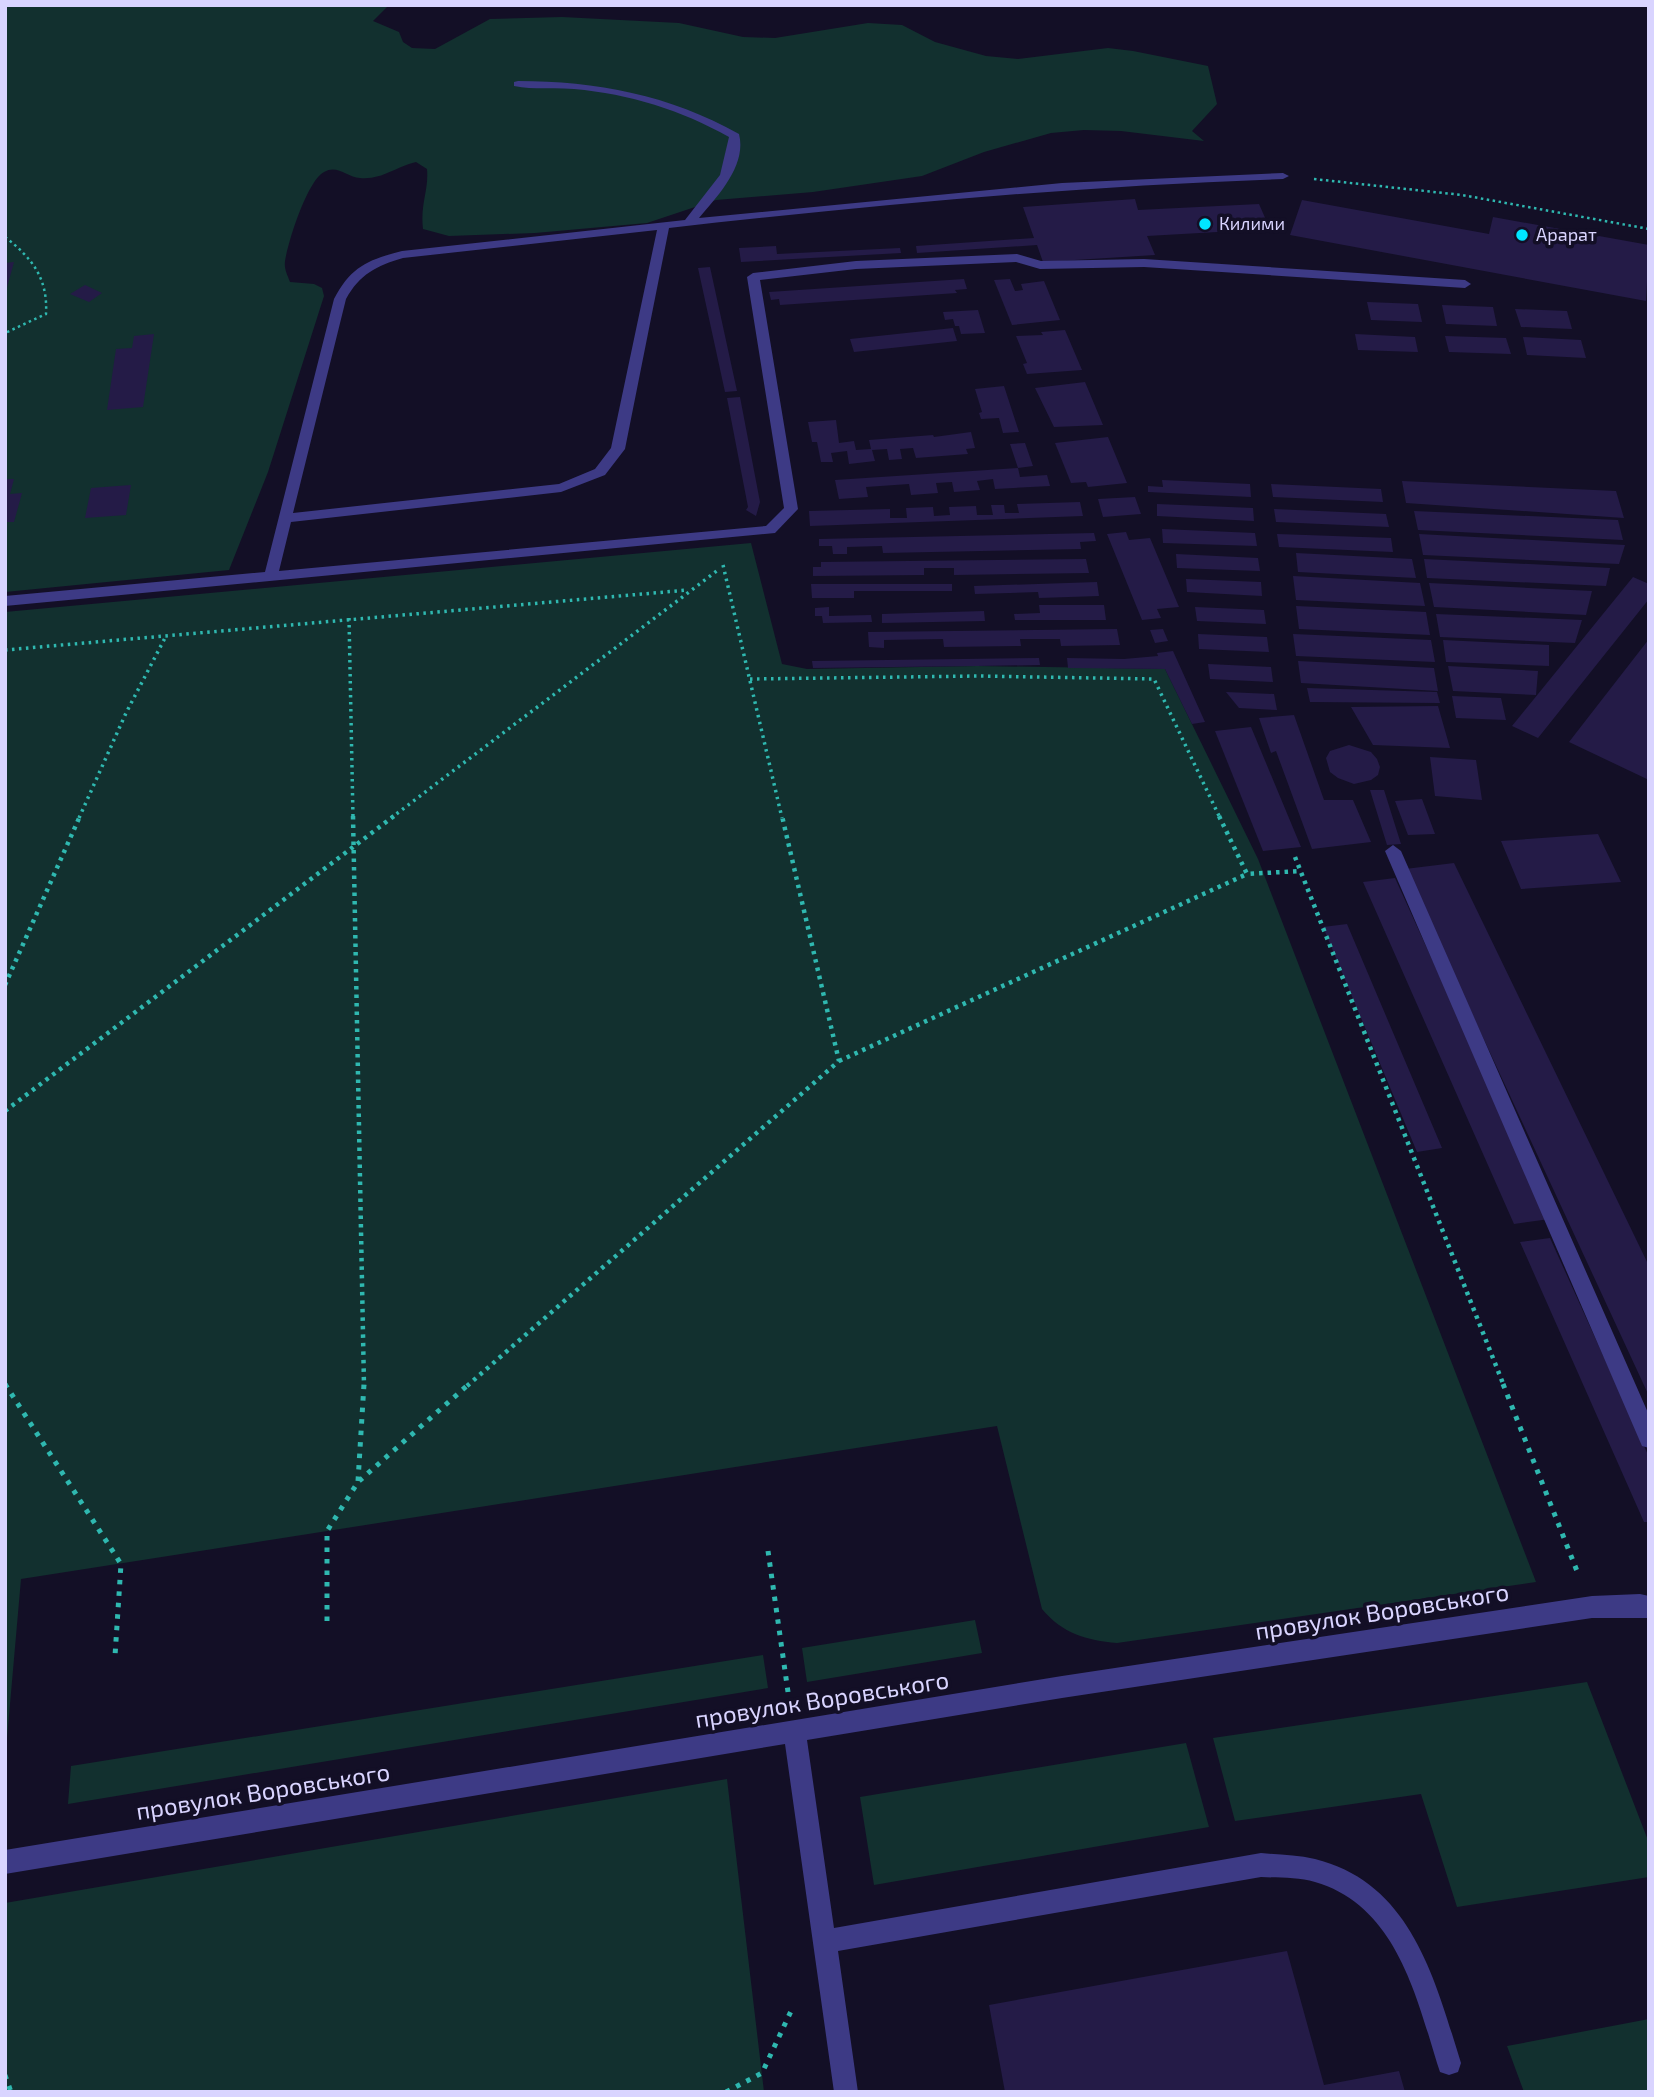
<svg xmlns="http://www.w3.org/2000/svg" width="1654" height="2097" viewBox="0 0 1654 2097" font-family="'Exo 2',sans-serif">
	<rect width="100%" height="100%" fill="#130f26"/>
	<path fill="#12302f" d="M 5,5 L 389,5 L 373,21 L 399,32 L 403,42 L 412,48 L 435,49 L 490,19 L 562,17 L 679,23 L 743,37 L 775,38 L 868,23 L 902,25 L 935,42 L 986,56 L 1018,59 L 1108,48 L 1133,51 L 1208,66 L 1217,104 L 1192,131 L 1204,141 L 1121,131 L 1084,130 L 1051,133 L 984,152 L 922,176 L 813,192 L 716,200 L 647,223 L 535,233 L 449,236 L 423,229 C 420,204 429,190 427,169 L 416,162 C 395,167 382,180 360,178 C 347,177 337,164 324,172 C 307,181 288,242 285,261 C 284,269 287,274 290,282 L 314,284 L 322,288 L 324,296 L 268,472 L 229,570 L 5,592 Z
		M 751,543 L 782,664 L 807,669 L 977,666 L 1165,669 L 1258,859 L 1536,1582 L 1117,1643 C 1086,1640 1063,1634 1042,1609 L 997,1426 L 21,1579 L 5,1761 L 5,612 Z
		M 975,1620 L 982,1653 L 807,1682 L 802,1648 Z
		M 763,1655 L 768,1688 L 68,1804 L 71,1766 Z
		M 1587,1682 L 1649,1843 L 1649,1877 L 1457,1907 L 1421,1794 L 1235,1821 L 1213,1738 Z
		M 1186,1743 L 1209,1827 L 874,1885 L 860,1797 Z
		M 727,1779 L 764,2092 L 5,2092 L 5,1903 Z
		M 1649,2019 L 1649,2092 L 1524,2092 L 1507,2046 Z"/>
	<path fill="#241b47" d="M 1135,199 L 1138,210 L 1259,204 L 1270,229 L 1147,236 L 1155,255 L 1043,262 L 1037,245 L 917,253 L 916,246 L 1034,238 L 1023,207 Z
		M 1302,200 L 1489,234 L 1493,217 L 1649,245 L 1646,301 L 1290,235 Z
		M 776,246 L 777,254 L 900,248 L 901,253 L 741,262 L 739,248 Z
		M 14,262 L 6,291 L 5,291 L 5,263 Z
		M 710,267 L 737,391 L 725,392 L 698,268 Z
		M 964,279 L 967,289 L 955,290 L 957,293 L 780,305 L 779,299 L 771,300 L 769,292 Z
		M 1010,279 L 1015,291 L 1023,290 L 1021,284 L 1044,281 L 1060,320 L 1012,325 L 994,280 Z
		M 85,285 L 102,293 L 89,302 L 70,294 Z
		M 1367,302 L 1418,304 L 1422,322 L 1371,320 Z
		M 1442,305 L 1493,307 L 1497,326 L 1446,324 Z
		M 1515,309 L 1567,311 L 1572,329 L 1521,327 Z
		M 978,310 L 985,333 L 961,334 L 959,326 L 955,326 L 953,319 L 945,320 L 943,312 Z
		M 953,328 L 957,341 L 854,352 L 850,339 Z
		M 1065,330 L 1082,370 L 1027,374 L 1023,364 L 1027,363 L 1016,336 L 1043,335 L 1041,332 Z
		M 154,334 L 143,407 L 107,410 L 116,349 L 132,348 L 134,336 Z
		M 1355,334 L 1415,337 L 1418,352 L 1358,350 Z
		M 1445,336 L 1506,338 L 1511,354 L 1449,352 Z
		M 1523,337 L 1581,340 L 1586,358 L 1527,355 Z
		M 1085,382 L 1103,425 L 1054,427 L 1035,388 Z
		M 1004,386 L 1019,432 L 1003,433 L 999,418 L 981,419 L 979,413 L 982,412 L 975,389 Z
		M 740,397 L 760,502 L 756,516 L 746,510 L 748,507 L 727,398 Z
		M 836,420 L 839,443 L 854,441 L 856,450 L 871,449 L 869,440 L 933,435 L 934,437 L 971,432 L 975,448 L 966,449 L 968,454 L 916,458 L 913,448 L 900,449 L 902,459 L 889,460 L 887,449 L 872,450 L 875,461 L 849,464 L 847,451 L 831,453 L 833,462 L 821,462 L 817,442 L 812,442 L 808,422 Z
		M 1108,437 L 1127,483 L 1088,487 L 1086,482 L 1071,483 L 1055,443 Z
		M 1025,443 L 1033,466 L 1018,468 L 1010,444 Z
		M 1018,468 L 1020,477 L 1047,475 L 1050,486 L 995,489 L 993,479 L 977,481 L 980,490 L 954,492 L 952,482 L 936,483 L 938,493 L 911,495 L 909,484 L 866,487 L 868,497 L 839,499 L 835,480 Z
		M 5,479 L 14,479 L 10,494 L 22,493 L 14,522 L 5,522 Z
		M 1162,480 L 1250,484 L 1251,497 L 1148,492 L 1148,486 L 1163,487 Z
		M 1402,481 L 1616,491 L 1624,518 L 1406,503 Z
		M 1271,484 L 1381,489 L 1383,502 L 1273,497 Z
		M 131,485 L 126,515 L 85,518 L 91,488 Z
		M 1135,497 L 1141,514 L 1103,517 L 1098,499 Z
		M 1080,502 L 1083,516 L 810,526 L 809,511 L 890,509 L 890,518 L 907,518 L 906,508 L 933,507 L 934,516 L 950,515 L 949,507 L 976,506 L 977,515 L 993,515 L 991,505 L 1004,505 L 1005,513 L 1019,513 L 1017,504 Z
		M 1157,504 L 1253,508 L 1254,521 L 1157,516 Z
		M 1274,509 L 1386,514 L 1389,527 L 1276,522 Z
		M 1414,511 L 1618,520 L 1623,540 L 1418,530 Z
		M 1162,529 L 1255,533 L 1257,546 L 1163,543 Z
		M 1126,532 L 1129,540 L 1150,538 L 1179,607 L 1157,609 L 1161,618 L 1142,620 L 1107,534 Z
		M 1094,533 L 1096,541 L 1080,542 L 1081,549 L 883,553 L 882,546 L 847,547 L 847,554 L 833,554 L 832,546 L 819,546 L 819,539 Z
		M 1277,534 L 1391,538 L 1393,552 L 1279,547 Z
		M 1419,534 L 1625,545 L 1619,564 L 1423,555 Z
		M 1296,553 L 1412,559 L 1416,578 L 1298,572 Z
		M 1176,554 L 1258,558 L 1260,571 L 1177,568 Z
		M 1086,559 L 1089,573 L 954,575 L 954,568 L 924,568 L 924,575 L 813,576 L 813,567 L 821,567 L 821,562 Z
		M 1424,559 L 1610,568 L 1606,586 L 1427,578 Z
		M 1293,576 L 1420,583 L 1425,606 L 1296,600 Z
		M 1633,577 L 1649,584 L 1649,599 L 1538,738 L 1512,726 Z
		M 1186,579 L 1261,582 L 1262,596 L 1187,592 Z
		M 1097,582 L 1099,596 L 1039,598 L 1038,592 L 975,594 L 974,586 Z
		M 1429,583 L 1592,591 L 1586,615 L 1434,607 Z
		M 811,584 L 952,584 L 952,591 L 854,591 L 854,598 L 812,598 Z
		M 1039,605 L 1104,605 L 1106,620 L 1015,620 L 1014,614 L 1040,613 Z
		M 1296,606 L 1426,612 L 1430,635 L 1299,629 Z
		M 829,607 L 829,616 L 871,615 L 872,622 L 823,623 L 822,616 L 815,616 L 815,608 Z
		M 1195,607 L 1264,610 L 1266,624 L 1197,621 Z
		M 984,611 L 985,621 L 882,623 L 882,614 Z
		M 1436,614 L 1582,620 L 1575,643 L 1440,637 Z
		M 1117,629 L 1120,645 L 1061,646 L 1060,639 L 1020,639 L 1021,646 L 944,647 L 943,639 L 884,640 L 884,648 L 869,647 L 868,632 Z
		M 1163,629 L 1168,641 L 1155,643 L 1150,630 Z
		M 1198,634 L 1267,637 L 1269,652 L 1199,649 Z
		M 1293,634 L 1431,640 L 1435,662 L 1296,656 Z
		M 1649,639 L 1649,780 L 1569,742 Z
		M 1443,640 L 1549,645 L 1549,666 L 1446,662 Z
		M 1173,651 L 1205,722 L 1192,724 L 1165,669 L 1068,668 L 1067,658 L 1124,659 L 1158,656 L 1157,653 Z
		M 1039,658 L 1040,665 L 977,666 L 813,668 L 812,661 Z
		M 1298,661 L 1434,668 L 1438,691 L 1301,683 Z
		M 1208,664 L 1271,667 L 1273,682 L 1210,679 Z
		M 1448,666 L 1538,671 L 1536,695 L 1453,691 Z
		M 1307,688 L 1437,692 L 1440,703 L 1310,702 Z
		M 1226,692 L 1274,694 L 1277,710 L 1239,708 Z
		M 1452,696 L 1501,698 L 1506,720 L 1456,718 Z
		M 1438,706 L 1450,748 L 1373,745 L 1351,707 Z
		M 1294,715 L 1324,800 L 1353,800 L 1371,842 L 1312,849 L 1276,751 L 1271,753 L 1259,718 Z
		M 1251,727 L 1301,847 L 1263,851 L 1215,731 Z
		M 1349,745 L 1371,752 L 1377,759 L 1380,767 L 1378,775 L 1371,780 L 1354,784 L 1338,778 L 1330,772 L 1326,758 L 1330,751 Z
		M 1430,757 L 1476,760 L 1482,800 L 1435,796 Z
		M 1370,790 L 1384,790 L 1401,844 L 1387,845 Z
		M 1422,799 L 1435,834 L 1408,835 L 1395,801 Z
		M 1598,834 L 1621,882 L 1521,889 L 1501,841 Z
		M 1454,863 L 1649,1266 L 1649,1396 L 1405,869 Z
		M 1395,878 L 1550,1219 L 1514,1224 L 1363,882 Z
		M 1347,924 L 1442,1148 L 1417,1152 L 1323,927 Z
		M 1550,1238 L 1649,1457 L 1649,1522 L 1644,1522 L 1520,1242 Z
		M 1287,1951 L 1324,2085 L 1399,2071 L 1405,2092 L 1005,2092 L 989,2005 Z"/>
	<g fill="none" stroke-linecap="round" stroke-linejoin="round">
		<path stroke="#2fb8b0" stroke-width="2.5" stroke-dasharray="2.5 3.5" stroke-linecap="butt" d="M 1314,179 L 1462,195 L 1649,229
			M 5,237 C 32,258 48,278 46,314 L 5,333"/>
		<path stroke="#2fb8b0" stroke-width="3.5" stroke-dasharray="2.5 4.5" stroke-linecap="butt" d="M 723,565 L 782,818
			M 349,618 L 353,818
			M 5,650 L 688,590
			M 750,679 L 978,676 L 1154,679 L 1220,818
			M 79,818 L 126,713 L 166,636
			M 391,818 L 718,570"/>
		<path stroke="#2fb8b0" stroke-width="4.5" stroke-dasharray="3.5 5" stroke-linecap="butt" d="M 353,816 L 364,1386
			M 1219,816 L 1247,874 L 1300,871
			M 1295,857 L 1504,1386
			M 5,985 L 80,816
			M 839,1061 L 1247,874
			M 5,1111 L 394,816
			M 5,1384 L 6,1386
			M 467,1386 L 839,1061 L 782,816"/>
		<path stroke="#2fb8b0" stroke-width="5" stroke-dasharray="4.5 7" stroke-linecap="butt" d="M 5,1384 L 121,1564 L 115,1656
			M 1503,1384 L 1577,1571
			M 358,1481 L 364,1384
			M 768,1551 L 788,1692
			M 327,1621 L 327,1531 L 358,1482 L 469,1384
			M 5,2075 L 11,2092
			M 726,2092 L 762,2073 L 792,2009"/>
		<path fill="#3d3a85" fill-rule="evenodd" d="M 518,81 C 596,81 670,95 739,134 C 747,165 718,196 699,218 L 1062,183 L 1283,173 L 1289,176 L 1283,179 C 1077,186 873,205 669,228 L 625,449 L 605,475 L 561,492 L 291,522 L 279,571 L 766,526 L 784,508 L 747,277 L 753,273 L 856,261 L 1017,254 L 1041,261 L 1144,259 L 1465,280 L 1471,284 L 1465,288 L 1144,267 L 1040,269 L 1016,262 L 856,269 L 760,280 L 798,509 L 775,533 L 5,606 L 5,596 L 265,572 L 334,299 C 351,267 367,260 402,251 L 685,220 L 720,175 L 729,137 C 681,110 630,94 574,89 C 554,87 534,90 514,86 L 514,82 ZM 657,230 L 611,448 L 595,469 L 559,484 L 293,513 L 346,299 C 360,274 376,266 403,258 Z
			M 1393,845 L 1401,851 L 1649,1415 L 1649,1448 L 1642,1446 L 1385,851 Z
			M 1640,1594 L 1649,1596 L 1649,1618 L 1592,1618 L 1062,1698 L 807,1740 L 834,1928 L 1261,1853 C 1279,1855 1297,1855 1315,1859 C 1412,1883 1435,1980 1461,2063 L 1458,2072 L 1449,2075 L 1440,2072 L 1437,2063 C 1416,1994 1395,1905 1315,1882 C 1298,1877 1279,1878 1261,1877 L 838,1951 L 858,2092 L 834,2092 L 785,1744 L 5,1874 L 5,1850 L 1062,1676 L 1592,1596 Z"/>
	</g>
	<g fill="#00e5ff" stroke="#130f26" stroke-width="2.5">
		<circle cx="1205" cy="224" r="7"/>
		<circle cx="1522" cy="235" r="7"/>
	</g>
	<g text-anchor="middle" stroke-width="7" stroke-linejoin="round" paint-order="stroke">
		<g font-size="18" fill="#d9d4ff" stroke="#130f26" text-anchor="start">
			<text x="1219" y="230">Килими</text>
			<text x="1536" y="241">Арарат</text>
		</g>
		<g font-size="24" fill="#d9d4ff" stroke="#130f26">
			<text transform="translate(1382 1612) rotate(-9)" y="8">провулок Воровського</text>
			<text transform="translate(822 1700) rotate(-9)" y="8">провулок Воровського</text>
			<text transform="translate(263 1792) rotate(-9)" y="8">провулок Воровського</text>
		</g>
	</g>
	<rect width="1654" height="2097" fill="none" stroke="#d9d4ff" stroke-width="14"/>
</svg>
